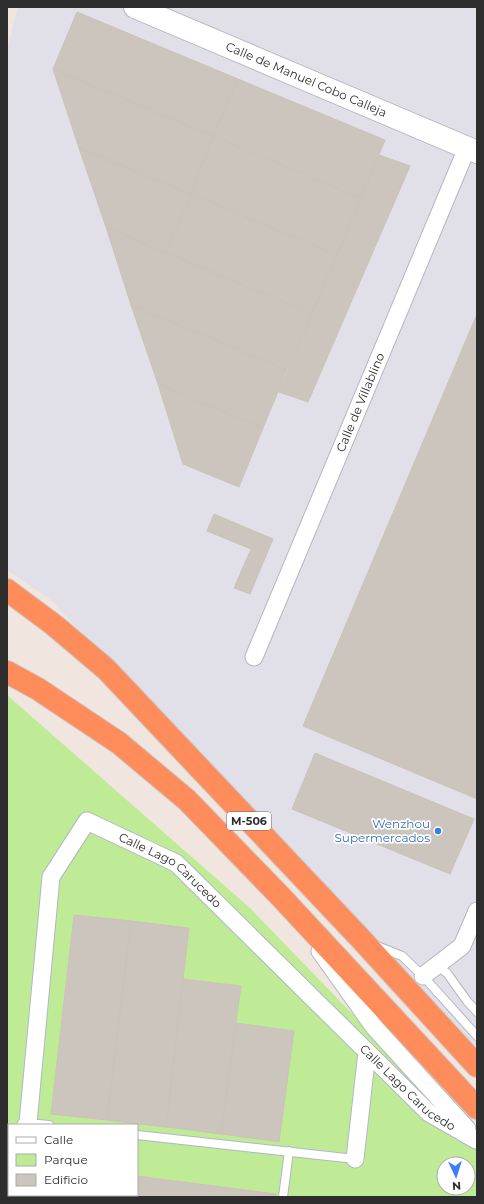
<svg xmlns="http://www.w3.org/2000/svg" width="484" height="1204" viewBox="0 0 484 1204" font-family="Montserrat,sans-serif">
	<rect width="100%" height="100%" fill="#f0e6df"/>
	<path fill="#e1e0e8" d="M 19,7 L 477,7 L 477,1047 L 272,838 L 51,600 L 7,570 L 7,51 L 15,18 Z"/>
	<path fill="#bfeb97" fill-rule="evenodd" d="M 7,695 L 250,908 L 477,1143 L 477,1197 L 7,1197 ZM 9,1125 L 137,1125 L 137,1195 L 9,1195 ZM 444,1164 L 468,1164 L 468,1188 L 444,1188 Z"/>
	<path fill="#cbc5bd" stroke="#ccc2b8" d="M 77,12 L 238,79 L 213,136 L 53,69 Z
		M 53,69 L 213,136 L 191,194 L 79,148 Z
		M 238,79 L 385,140 L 361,198 L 213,136 Z
		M 213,136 L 361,198 L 337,255 L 191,194 Z
		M 79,148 L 191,194 L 166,253 L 106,227 Z
		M 379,155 L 410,166 L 308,402 L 279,392 Z
		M 191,194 L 337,255 L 312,314 L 166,253 Z
		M 106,227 L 312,314 L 287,370 L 131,305 Z
		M 131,305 L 287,370 L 263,428 L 158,384 Z
		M 477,314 L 477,799 L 303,726 Z
		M 158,384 L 263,428 L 239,487 L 183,464 Z
		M 214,514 L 273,539 L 250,594 L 234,588 L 251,549 L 207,531 Z
		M 315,753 L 474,819 L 450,874 L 292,809 Z
		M 74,915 L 131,921 L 107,1120 L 51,1114 Z
		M 131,921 L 189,928 L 166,1127 L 107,1120 Z
		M 183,979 L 241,986 L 221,1134 L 166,1127 Z
		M 236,1023 L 294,1031 L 279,1142 L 221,1134 Z
		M 137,1176 L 276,1194 L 276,1197 L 48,1197 L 48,1195 L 137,1195 Z"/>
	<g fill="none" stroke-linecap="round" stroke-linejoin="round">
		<defs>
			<path id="lane" d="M 377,946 L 402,956 L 423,976 L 477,1036
				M 437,966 L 447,973 L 467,1001 L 477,1012
				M 28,1123 L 49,1125
				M 137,1135 L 355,1159
				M 283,1197 L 289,1151"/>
			<g id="street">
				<path id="s1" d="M 254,657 L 467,148"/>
				<path d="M 320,951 L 374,1027 L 467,1129"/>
				<path d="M 423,976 L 462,946 L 477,911"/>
				<path id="s2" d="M 26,1125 L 28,1123 L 51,877 L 87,821 L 176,863 L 429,1113 L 476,1140"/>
				<path d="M 7,1146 L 9,1144"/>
				<path d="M 355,1159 L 367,1052"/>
			</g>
			<g id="secondary">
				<path id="s3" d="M 135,7 L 477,152"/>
			</g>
			<path id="highway" d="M 7,590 L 54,625 L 106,669 L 361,939 L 477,1066
				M 7,672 L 38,689 L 119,743 L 187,800 L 281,897 L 477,1108"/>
		</defs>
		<use href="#lane" stroke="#b3b7c2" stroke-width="10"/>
		<use href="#street" stroke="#b3b7c2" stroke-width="19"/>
		<use href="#secondary" stroke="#b3b7c2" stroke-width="24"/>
		<use href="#highway" stroke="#c8c8c8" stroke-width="24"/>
		<use href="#lane" stroke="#fff" stroke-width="8"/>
		<use href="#street" stroke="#fff" stroke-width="17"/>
		<use href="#secondary" stroke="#fff" stroke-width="22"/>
		<use href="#highway" stroke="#ff8c5b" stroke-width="22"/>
	</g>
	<circle fill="#3f7fe0" stroke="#fff" stroke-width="1.5" cx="438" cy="831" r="4"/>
	<g text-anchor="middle" stroke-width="3.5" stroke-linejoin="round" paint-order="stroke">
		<rect fill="#fff" stroke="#6c6c6c" stroke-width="1" x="227" y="812" width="44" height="18" rx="3"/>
		<g font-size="11" font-weight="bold" fill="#2d2d2d">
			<text x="249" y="825">M-506</text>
		</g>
		<g font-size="12" fill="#2d2d2d" stroke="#fff">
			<text dy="4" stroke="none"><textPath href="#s3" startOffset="186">Calle de Manuel Cobo Calleja</textPath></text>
			<text dy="4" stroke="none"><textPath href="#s1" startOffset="276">Calle de Villablino</textPath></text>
			<text dy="4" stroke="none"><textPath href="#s2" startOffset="414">Calle Lago Carucedo</textPath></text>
			<text dy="4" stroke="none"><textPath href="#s2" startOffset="738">Calle Lago Carucedo</textPath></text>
		</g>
		<g font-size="12" fill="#366cbe" stroke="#fff" text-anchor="end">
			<text x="430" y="828">Wenzhou<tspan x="430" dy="14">Supermercados</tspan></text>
		</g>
	</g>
	<rect width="484" height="1204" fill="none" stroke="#2d2d2d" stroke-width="16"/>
	<rect x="8" y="1124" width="130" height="72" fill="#ffffff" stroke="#ababab"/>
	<rect x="16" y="1137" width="20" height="6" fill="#ffffff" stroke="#ababab"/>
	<text x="44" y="1144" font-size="12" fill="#2d2d2d">Calle</text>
	<rect x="16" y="1154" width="20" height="12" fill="#bfeb97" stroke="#ababab"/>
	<text x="44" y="1164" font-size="12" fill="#2d2d2d">Parque</text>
	<rect x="16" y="1174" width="20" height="12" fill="#cbc5bd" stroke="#ababab"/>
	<text x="44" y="1184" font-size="12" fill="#2d2d2d">Edificio</text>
	<g transform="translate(456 1176) rotate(176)"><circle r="19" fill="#ffffff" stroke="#ababab"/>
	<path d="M0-3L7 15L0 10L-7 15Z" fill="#3d7bff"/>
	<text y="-6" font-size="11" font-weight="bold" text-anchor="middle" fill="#2d2d2d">N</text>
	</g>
</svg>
